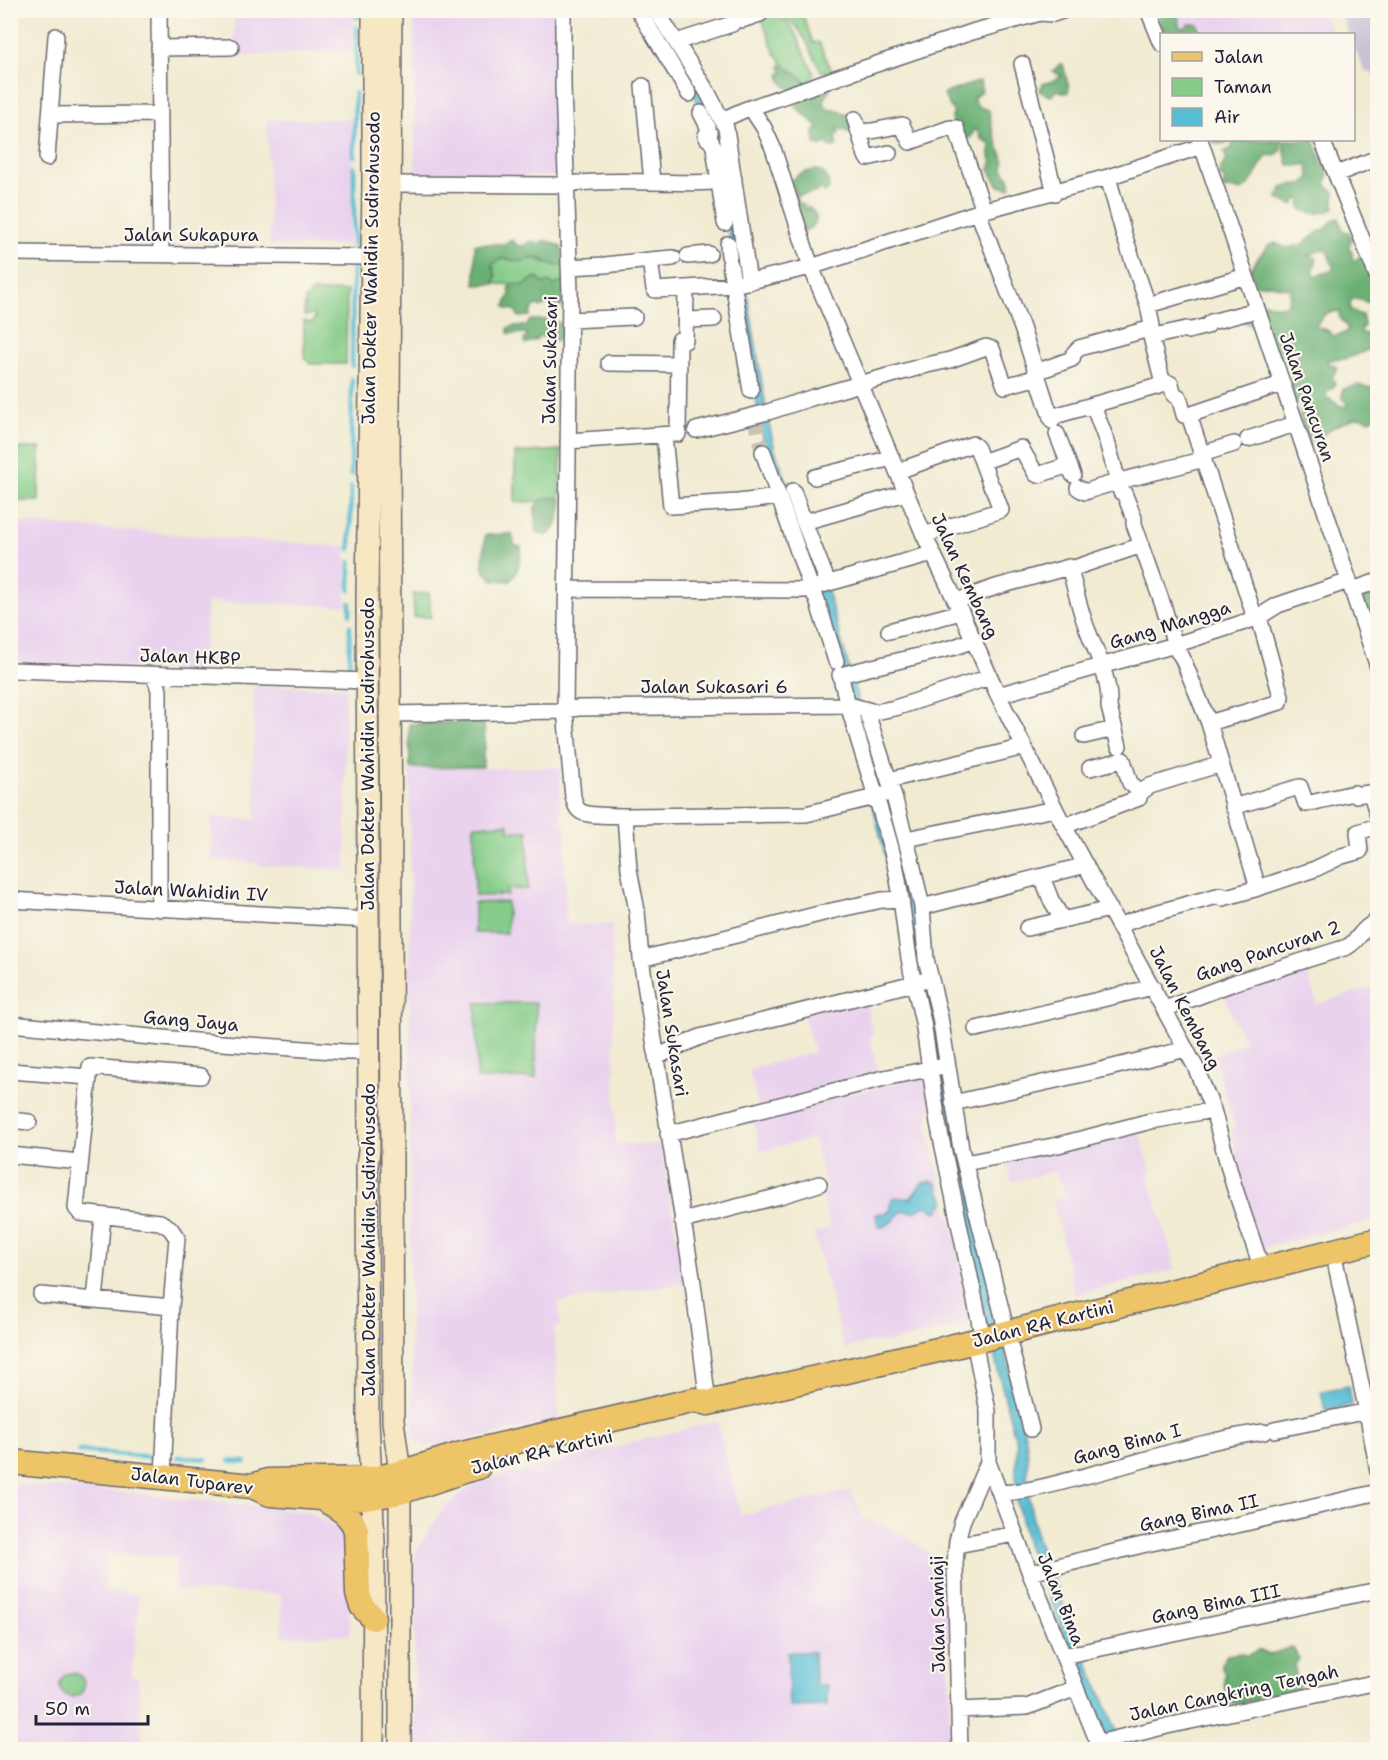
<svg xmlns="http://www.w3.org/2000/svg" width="1388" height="1760" viewBox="0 0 1388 1760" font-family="'Shantell Sans',sans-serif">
	<rect width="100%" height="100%" fill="#fbf7ec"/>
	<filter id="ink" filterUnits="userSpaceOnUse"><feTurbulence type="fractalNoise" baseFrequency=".0167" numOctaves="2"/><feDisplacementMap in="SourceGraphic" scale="12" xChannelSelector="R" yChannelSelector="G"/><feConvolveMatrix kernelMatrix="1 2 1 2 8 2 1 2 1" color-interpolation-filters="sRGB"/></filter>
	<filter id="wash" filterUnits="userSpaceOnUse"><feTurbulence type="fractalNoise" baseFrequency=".008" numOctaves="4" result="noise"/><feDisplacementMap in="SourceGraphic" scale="24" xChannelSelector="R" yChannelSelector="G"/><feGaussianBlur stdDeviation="1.35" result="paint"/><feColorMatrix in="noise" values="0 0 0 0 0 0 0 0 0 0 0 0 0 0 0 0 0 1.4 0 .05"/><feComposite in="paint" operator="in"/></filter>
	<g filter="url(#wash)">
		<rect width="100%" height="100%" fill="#f1ebd2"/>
		<path fill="#e9d2ee" d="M 234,11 L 354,11 L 352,50 L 234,57 Z
			M 414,11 L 556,11 L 557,176 L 415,177 Z
			M 1160,11 L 1323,11 L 1332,33 L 1327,34 L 1169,34 Z
			M 353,119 L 350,245 L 270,246 L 267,120 Z
			M 11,522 L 347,547 L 346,606 L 207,602 L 203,670 L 11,662 Z
			M 253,686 L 345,687 L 346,870 L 257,865 L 257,863 L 211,860 L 211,817 L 256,820 L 254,774 L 252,774 L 254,731 Z
			M 560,767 L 561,823 L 565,823 L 566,924 L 612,924 L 616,1144 L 660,1144 L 685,1283 L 558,1302 L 561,1326 L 554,1328 L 559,1421 L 456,1443 L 434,1446 L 425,1446 L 413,1437 L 412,1366 L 410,1341 L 410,769 Z
			M 1306,966 L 1317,1004 L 1377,986 L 1377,1220 L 1261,1248 L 1227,1155 L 1236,1152 L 1230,1129 L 1235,1127 L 1214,1055 L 1245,1042 L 1229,1009 L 1230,1009 L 1224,993 Z
			M 865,1000 L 873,1036 L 870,1037 L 879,1075 L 758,1107 L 749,1069 L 814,1052 L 803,1014 Z
			M 924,1076 L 932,1110 L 928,1112 L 930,1119 L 926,1121 L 974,1318 L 971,1323 L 887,1343 L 873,1341 L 844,1349 L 814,1233 L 830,1228 L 821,1192 L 827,1190 L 814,1138 L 761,1151 L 753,1118 Z
			M 1138,1129 L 1152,1172 L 1148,1173 L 1149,1180 L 1172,1254 L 1175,1270 L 1075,1295 L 1053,1200 L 1067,1197 L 1055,1171 L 1011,1182 L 1006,1159 Z
			M 717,1421 L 741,1515 L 852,1490 L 863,1519 L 872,1521 L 904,1536 L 947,1563 L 950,1715 L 949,1749 L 414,1749 L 415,1588 L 414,1556 L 435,1521 L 444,1508 L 463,1492 L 482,1481 Z
			M 10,1484 L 108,1491 L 309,1512 L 349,1535 L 350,1635 L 282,1636 L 281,1594 L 175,1591 L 176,1557 L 106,1554 L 104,1591 L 139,1595 L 132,1676 L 138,1678 L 143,1749 L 11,1749 Z"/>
		<path fill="#c9bfd7" d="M 1339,11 L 1377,11 L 1377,76 L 1364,70 L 1354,46 L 1354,34 L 1349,34 Z"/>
		<path fill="#84cc88" stroke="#537762" stroke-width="1.5" d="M 778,11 L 792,11 L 795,18 L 803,15 L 813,43 L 819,42 L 834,76 L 821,71 L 805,39 L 797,27 Z
			M 761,16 C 789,15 792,25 802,48 C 806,57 812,66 814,75 L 807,84 C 798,70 784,72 777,54 L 775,54 Z
			M 536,258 L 547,264 L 564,265 L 565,282 L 554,286 L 551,283 L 542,283 L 537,277 L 524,285 L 494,284 L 496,276 L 492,265 C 505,255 506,261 521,261 C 526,261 531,259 536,258 Z
			M 347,291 L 346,364 L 310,364 L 304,357 L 304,321 L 312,323 L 315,318 L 313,314 L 304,316 L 305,299 L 313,292 Z
			M 15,448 L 40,448 L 39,501 L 15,501 Z
			M 561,450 L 560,498 L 547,498 L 539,501 L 515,503 L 515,453 Z
			M 429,593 L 431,617 L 414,617 L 413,594 Z
			M 509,824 L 509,831 L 528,831 L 528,889 L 508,889 L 508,895 L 475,896 L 474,825 Z
			M 507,902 L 507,933 L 474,933 L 474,903 Z
			M 476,1003 L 536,1003 L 536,1078 L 477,1079 Z
			M60 1685a12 12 0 1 1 24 0a12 12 0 1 1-24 0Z"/>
		<path fill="#6bb074" stroke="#466958" stroke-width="1.5" fill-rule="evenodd" d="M 1156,11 L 1186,11 L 1178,13 L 1179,26 L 1184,28 L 1190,24 L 1198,24 L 1201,34 L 1165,34 L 1157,16 L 1158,11 Z
			M 1060,64 L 1063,64 L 1069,88 L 1068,92 L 1065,93 L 1058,90 L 1051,96 L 1040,92 L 1039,90 L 1044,83 L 1050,82 L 1062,76 L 1053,71 Z
			M 784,65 C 791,72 802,75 808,85 L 832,84 L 823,103 L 830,110 L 839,110 L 844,114 L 849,115 L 854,130 L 848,132 L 837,128 L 839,134 L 836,136 L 837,145 L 835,147 L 831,147 L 826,143 L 819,146 L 815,143 L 814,133 L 818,127 L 795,106 L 798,98 L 790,88 L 786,87 L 780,79 L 780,74 L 783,72 L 780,66 Z
			M 980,81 L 982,92 L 974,97 L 974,100 L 979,107 L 989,110 L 992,128 L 1004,161 L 1003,169 L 1009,178 L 1011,187 L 1008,188 L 999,186 L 989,170 L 992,161 L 990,157 L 990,143 L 981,139 L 977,130 L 973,131 L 972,136 L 969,138 L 965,138 L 953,123 L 952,116 L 954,113 L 943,94 Z
			M 1212,140 L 1279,140 L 1280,142 L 1281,151 L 1275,156 L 1267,155 C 1265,160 1261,163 1259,168 C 1254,178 1251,184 1241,191 L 1230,188 L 1226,190 L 1223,188 L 1225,179 L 1220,176 C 1218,169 1223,165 1227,159 L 1224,152 L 1233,147 L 1233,145 L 1230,142 C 1224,145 1215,145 1212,140 Z
			M 1282,140 L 1314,140 L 1323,164 L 1329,167 L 1326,184 L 1334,192 L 1334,208 C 1325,215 1308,215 1300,208 L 1301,201 L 1298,198 L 1294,204 L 1291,205 L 1277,198 L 1278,194 L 1281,192 L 1282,188 L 1295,184 L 1302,185 L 1309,178 L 1308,165 C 1301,163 1294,169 1288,165 Z
			M 816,170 C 827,172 828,179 829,189 L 825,192 L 820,188 L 817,192 L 796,196 L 798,202 L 804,205 L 805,210 L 808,207 C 830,222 804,231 792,239 L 791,234 L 786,234 L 788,231 L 794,229 L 792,192 L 795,190 L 789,183 C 797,173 804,172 816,170 Z
			M 1339,218 L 1343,231 L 1349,232 L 1351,240 L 1349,247 L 1352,253 L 1353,262 L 1360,256 L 1368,259 L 1372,244 L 1377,247 L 1377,301 C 1368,306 1361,298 1352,299 L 1350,304 L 1351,311 L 1362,315 L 1364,325 L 1361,330 L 1361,333 L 1368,334 L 1377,329 L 1377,341 L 1374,343 L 1370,349 L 1354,356 L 1344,359 L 1327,360 L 1327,362 L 1337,367 L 1338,369 L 1332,377 L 1335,382 L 1334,387 L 1326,393 L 1326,397 L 1339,405 L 1346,407 L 1347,404 L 1342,398 L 1343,389 L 1358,385 L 1371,388 L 1377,382 L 1377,416 L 1370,420 C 1366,418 1361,417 1356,418 C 1351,419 1333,427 1329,430 C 1322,436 1318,440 1308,440 L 1300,417 L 1301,402 L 1299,401 L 1295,404 L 1283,385 L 1299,372 L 1293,362 L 1295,357 L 1301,352 L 1300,350 L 1296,349 L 1280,356 L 1256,327 L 1241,321 L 1260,302 C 1276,306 1294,313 1289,288 L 1279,287 L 1270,284 L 1257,285 L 1255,284 L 1250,271 C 1254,261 1262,254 1268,246 L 1275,243 L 1286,248 L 1301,245 L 1320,231 L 1325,229 L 1333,220 ZM 1326,248 L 1334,270 L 1315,276 L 1313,270 L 1317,259 L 1309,255 ZM 1340,311 L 1339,316 L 1348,329 L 1345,333 L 1334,336 L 1327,330 L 1317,327 L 1317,324 L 1326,313 Z
			M 512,240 L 517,245 L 523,246 L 532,241 L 538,244 C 545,238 553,242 561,247 L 564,265 C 552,269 547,260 537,258 C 532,257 528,261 523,261 C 508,263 507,252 492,265 L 496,276 L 494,284 L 475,285 L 475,244 L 503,244 Z
			M 537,277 L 542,283 L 551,283 L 554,286 L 558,283 L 565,282 L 562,307 L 548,303 L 541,307 L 536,305 L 531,311 L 530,316 L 519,317 L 515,310 L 507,309 L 505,306 L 510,294 L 509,288 L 512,284 L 524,285 L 534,278 Z
			M 531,320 L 547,320 L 560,323 L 562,336 L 553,342 L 547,338 L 539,336 L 536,340 L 525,344 L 524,340 L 528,335 L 527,333 L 511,334 L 508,333 L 508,328 L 515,326 L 526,326 Z
			M 547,498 L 560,498 L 562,501 C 560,514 558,531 545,536 L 536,531 L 535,508 L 539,501 Z
			M 512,534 L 515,546 L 521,547 C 522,557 518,573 510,581 L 493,580 C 490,577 485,573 483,569 C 482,567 485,540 485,535 Z
			M 1377,591 L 1378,640 L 1376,641 L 1362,603 L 1364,598 L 1371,596 L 1373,593 Z
			M 484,721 L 485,749 L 483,749 L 483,767 L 410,768 L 409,724 Z
			M 1293,1648 L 1299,1659 L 1294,1665 L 1296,1668 L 1295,1675 L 1300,1684 L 1298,1692 L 1265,1699 L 1264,1694 L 1261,1693 L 1259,1694 L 1256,1701 L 1227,1705 L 1227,1701 L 1231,1696 L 1225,1691 L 1224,1679 L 1225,1675 L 1221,1664 L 1227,1655 L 1241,1653 L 1247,1656 L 1259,1650 L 1269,1655 L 1286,1649 Z"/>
		<path fill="#56bdd4" stroke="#3c7088" stroke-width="1.5" d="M 642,11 L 653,11 L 724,132 L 744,273 L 768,420 L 775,450 L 824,580 L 860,706 L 901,833 L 1006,1354 L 1026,1440 L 1028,1456 L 1027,1489 L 1037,1541 L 1124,1749 L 1112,1749 L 1026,1542 L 1015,1493 L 1017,1446 L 986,1323 L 925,1018 L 835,650 L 765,452 L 735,275 L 717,151 L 706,116 Z
			M 934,1181 L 938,1186 L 939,1193 L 943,1195 L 945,1203 L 943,1204 L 939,1211 L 936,1212 L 926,1206 L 914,1212 L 903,1211 C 894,1217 891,1226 879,1228 L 876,1214 L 886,1213 L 891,1210 L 891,1202 L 893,1198 C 900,1196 904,1200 911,1198 L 922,1183 Z
			M 1349,1386 L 1352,1405 L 1325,1410 L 1321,1391 Z
			M 788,1652 L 814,1652 L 815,1685 L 827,1685 L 827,1706 L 789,1707 Z"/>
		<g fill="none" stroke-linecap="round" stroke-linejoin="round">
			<path stroke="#56bdd4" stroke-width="4.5" d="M 357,18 L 357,10
				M 356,74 L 357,27
				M 354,156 L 355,93
				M 354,246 L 354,167
				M 352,366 L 353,266
				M 351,475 L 352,379
				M 350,549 L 351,487
				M 350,590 L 350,562
				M 350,614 L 350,603
				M 349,672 L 350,626
				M 79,1451 L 153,1457
				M 178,1457 L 206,1459
				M 229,1461 L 246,1462"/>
		</g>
	</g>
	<g filter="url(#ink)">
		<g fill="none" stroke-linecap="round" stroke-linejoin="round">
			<path stroke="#c8c3b4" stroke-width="15" stroke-dasharray="15 8" stroke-linecap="butt" d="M 755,417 L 758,435 L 763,452"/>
			<defs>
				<path id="minor" d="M 159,10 L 161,254
					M 563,10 L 563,86 L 570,292 L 565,710 L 573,797 C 575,802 575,808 580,811 C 588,817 614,815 625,816 L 629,869 L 637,911 L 641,959 L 693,1283 L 708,1403
					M 638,10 L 651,31
					M 656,10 L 708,93 L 726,128 L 749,282
					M 1148,10 L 1162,44
					M 742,20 L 760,14
					M 653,34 L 689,94
					M 676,42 L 732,24
					M 159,48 L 231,47
					M 1022,64 L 1055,193
					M 643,86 L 652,182
					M 701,113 L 708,127
					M 50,115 L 160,114
					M 855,119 L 859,132 L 872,131 L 902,125 L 910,142 L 950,128 L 956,128 L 984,211
					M 722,120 L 744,110 L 847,74 L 972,32 L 1040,13 L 1053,14 L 1065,10
					M 859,132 L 866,156
					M 710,133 L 706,135 L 707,138 L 711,141 L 714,147 L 725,223
					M 1200,140 L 1378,667
					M 1322,140 L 1378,278
					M 1202,146 L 1108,177 L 978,212 L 811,267 L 924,535 L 961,612 L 998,695 L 1064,826 L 1195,1066 L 1213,1110 L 1234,1186 L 1262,1269
					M 47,158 L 56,36
					M 867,158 L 889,153
					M 1336,174 L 1378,158
					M 390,184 L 558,185 C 588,181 620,181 651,182 C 679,182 706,185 734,179
					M 978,212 L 1022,328 L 1052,421
					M 728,244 L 729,256
					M 10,253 L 371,257
					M 688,256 L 709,254
					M 650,260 L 673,258
					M 730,264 L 751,391
					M 569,267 L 605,265 L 650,260 L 654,289 L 655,290 L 733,285 L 811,267 L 773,148 L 764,128 L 751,108
					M 1148,305 L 1246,276
					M 570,320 L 634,317
					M 686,320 L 714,319
					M 1149,329 L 1163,384
					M 1151,337 L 1186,329 L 1188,331 L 1207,326 L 1211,322 L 1257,310
					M 609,363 L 678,364
					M 1036,372 L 1072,359 L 1074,353 L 1079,348 L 1149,329 L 1152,326 L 1148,305 L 1124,235 L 1108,177
					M 1093,405 L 1107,442 L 1121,492 L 1124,493 L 1134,518 L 1134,524 L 1164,608 L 1176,649 L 1182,657 L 1209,723 L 1258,888 L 1315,869 L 1342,856 L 1360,851 L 1358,832 L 1378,826
					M 1189,415 L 1281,384
					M 1051,417 L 1169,383 L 1171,384 L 1174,395 L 1179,397 L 1184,415 L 1189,415 L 1253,612 L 1260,621 L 1281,696 L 1280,702 L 1209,723
					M 696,430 L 768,412 L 814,397 L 927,365 L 950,360 L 986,347 L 992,349 L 1005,386 L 1038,377
					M 678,434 L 679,348 L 679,340 L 685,341 L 686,289
					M 1057,434 L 1073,475
					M 664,436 L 671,506 L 738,502 L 779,497
					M 1248,439 L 1295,424
					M 568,441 L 673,434
					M 763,452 L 811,588 L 817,600 L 836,661
					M 1202,454 L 1234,444
					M 982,462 L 1021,448 L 1036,474 L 1038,475 L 1069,465
					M 898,471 L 973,444 L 977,448 L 991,486 L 993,488 L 1001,510 L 924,535
					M 815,477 L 892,458
					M 1078,488 L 1085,492 C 1124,478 1164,471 1203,459
					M 793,491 L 804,522 L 906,493
					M 804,522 L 828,583
					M 1069,567 C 1075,587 1079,607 1086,626 C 1095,650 1111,680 1109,707 L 1119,746
					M 567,589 L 804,590 L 932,554
					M 1352,590 L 1378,581
					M 956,601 L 996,587 L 1069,567 L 1074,568 L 1142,545
					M 889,631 L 961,612
					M 10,670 L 368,681
					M 154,675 L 159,690 L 159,909
					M 840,675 L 955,647 L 973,640
					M 998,695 L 1175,645 L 1257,618 L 1278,605 L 1349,581
					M 866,710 L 893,793 L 911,859 L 922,907 L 926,959 L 940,1017 L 961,1149 L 1031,1429
					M 391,714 L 559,711 L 578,708 L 849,705 L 875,712 L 895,708 L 990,677
					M 1084,736 L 1114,729
					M 1090,768 L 1123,760 L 1130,783 L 1141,792
					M 889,780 L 1024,747
					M 1233,807 L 1299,787 L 1300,787 L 1306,804 L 1354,793 L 1355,795 L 1369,793 L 1371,794 L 1378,816
					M 625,816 L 806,814 L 883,795
					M 1064,826 L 1139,798 L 1140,793 L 1150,786 L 1221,764
					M 906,839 L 1055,809
					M 1042,877 L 1051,900 L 1063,920
					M 10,900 L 369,920
					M 922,907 L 1086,865
					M 1120,925 L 1148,915 L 1221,895 L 1223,898 L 1258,888
					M 1027,928 L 1110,909
					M 641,959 L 831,911 L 882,900 L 901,899
					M 923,981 L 914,983 L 923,1022 L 938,1123 L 983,1339
					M 1165,1009 L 1236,982 L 1347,947 C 1360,940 1361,927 1378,921
					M 10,1024 L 195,1041 L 346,1052 L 369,1052
					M 976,1029 L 1153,987
					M 656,1057 L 700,1037 L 914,983 C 904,943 904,901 894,860 C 879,799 856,739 841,678
					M 10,1071 L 89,1077
					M 953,1103 L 1101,1070 L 1186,1049
					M 10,1120 L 29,1122
					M 668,1134 L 884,1078 L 939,1067
					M 10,1155 L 80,1162
					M 965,1163 L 1058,1145 L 1151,1121 L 1213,1110
					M 682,1221 L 780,1196 L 819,1184
					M 1333,1251 L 1367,1412 L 1378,1471
					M 41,1295 L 171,1307
					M 95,1300 L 103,1216
					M 1274,1430 L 1378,1409
					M 988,1462 L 1030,1573 L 1101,1750
					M 163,1476 L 171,1307 L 177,1238 L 170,1228 L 160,1222 L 80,1213 L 76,1208 L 90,1067 L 201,1076
					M 1000,1493 C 1028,1492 1055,1484 1081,1477 C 1142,1462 1202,1440 1264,1432
					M 957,1545 L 1015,1534
					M 1030,1573 L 1142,1545 L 1237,1525 L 1378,1492
					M 1063,1656 L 1378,1590
					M 959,1710 L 1027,1707 L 1076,1688
					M 1098,1743 L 1167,1726 L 1378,1682
					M 960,1750 L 955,1563 L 957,1541 L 962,1522 L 988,1462 L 988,1411 L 974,1341"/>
				<path id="secondary" d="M 391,10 L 389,419 L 393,1421 L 400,1473 L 400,1750
					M 373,1750 L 374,1542 L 368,1421 L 367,1165 L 369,1151 L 367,596 L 373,181 L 373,10"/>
				<path id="primary" d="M 10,1462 L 252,1486 L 270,1494 L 322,1498 L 372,1497 L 400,1492 L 463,1471 L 478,1467
					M 252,1486 L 268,1481 L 372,1479 L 400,1473 L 462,1454 L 695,1400 L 708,1403 L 955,1346 L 1378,1240
					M 322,1498 C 337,1507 350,1513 356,1530 L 358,1594 L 362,1606 L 373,1618"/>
			</defs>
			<use href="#minor" stroke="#6a6870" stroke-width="18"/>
			<use href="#secondary" stroke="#6a6870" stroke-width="24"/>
			<use href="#primary" stroke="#6a6870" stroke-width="27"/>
			<use href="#minor" stroke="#fff" stroke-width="15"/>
			<use href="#secondary" stroke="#f8e7c3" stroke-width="21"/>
			<use href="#primary" stroke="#eec469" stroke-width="24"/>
		</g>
	</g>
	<g text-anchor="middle" stroke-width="4.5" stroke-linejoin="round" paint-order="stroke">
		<g font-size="18" fill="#22223b" stroke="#fbf7ec">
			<text x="191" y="241">Jalan Sukapura</text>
			<text transform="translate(371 268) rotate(-89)" y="6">Jalan Dokter Wahidin Sudirohusodo</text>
			<text transform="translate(550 360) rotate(-89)" y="6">Jalan Sukasari</text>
			<text transform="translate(1307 397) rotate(71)" y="6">Jalan Pancuran</text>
			<text transform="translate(965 576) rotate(65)" y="6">Jalan Kembang</text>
			<text transform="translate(1170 625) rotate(-17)" y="6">Gang Mangga</text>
			<text transform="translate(190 657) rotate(2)" y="6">Jalan HKBP</text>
			<text x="714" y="693">Jalan Sukasari 6</text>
			<text transform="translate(368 754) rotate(-90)" y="6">Jalan Dokter Wahidin Sudirohusodo</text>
			<text transform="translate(191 891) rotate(3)" y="6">Jalan Wahidin IV</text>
			<text transform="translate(1268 951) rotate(-19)" y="6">Gang Pancuran 2</text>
			<text transform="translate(1185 1008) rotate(63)" y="6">Jalan Kembang</text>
			<text transform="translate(191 1021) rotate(5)" y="6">Gang Jaya</text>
			<text transform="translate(672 1033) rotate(81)" y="6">Jalan Sukasari</text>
			<text transform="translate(369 1240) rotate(-90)" y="6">Jalan Dokter Wahidin Sudirohusodo</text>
			<text transform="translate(1043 1324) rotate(-14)" y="6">Jalan RA Kartini</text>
			<text transform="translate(1127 1444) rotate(-15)" y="6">Gang Bima I</text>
			<text transform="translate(542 1452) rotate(-13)" y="6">Jalan RA Kartini</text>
			<text transform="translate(192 1481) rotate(7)" y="6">Jalan Tuparev</text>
			<text transform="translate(1199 1513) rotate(-12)" y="6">Gang Bima II</text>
			<text transform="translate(1061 1599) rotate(68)" y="6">Jalan Bima</text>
			<text transform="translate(1216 1604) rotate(-12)" y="6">Gang Bima III</text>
			<text transform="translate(938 1614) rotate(-91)" y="6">Jalan Samiaji</text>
			<text transform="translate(1234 1693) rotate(-12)" y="6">Jalan Cangkring Tengah</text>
		</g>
	</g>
	<rect width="1388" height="1760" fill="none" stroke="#fbf7ec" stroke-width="36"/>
	<rect x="1160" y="33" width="195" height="108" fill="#fbf7ec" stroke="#a4a2a5" stroke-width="1.5"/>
	<rect x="1172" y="52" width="30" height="9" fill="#eec469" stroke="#a4a2a5" stroke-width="1.5"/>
	<text x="1214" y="63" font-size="18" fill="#22223b">Jalan</text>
	<rect x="1172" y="78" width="30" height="18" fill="#84cc88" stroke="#a4a2a5" stroke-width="1.5"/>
	<text x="1214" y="93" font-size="18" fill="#22223b">Taman</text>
	<rect x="1172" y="108" width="30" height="18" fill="#56bdd4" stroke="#a4a2a5" stroke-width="1.5"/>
	<text x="1214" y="123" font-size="18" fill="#22223b">Air</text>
	<path d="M36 1715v9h112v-9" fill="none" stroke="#22223b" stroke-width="3"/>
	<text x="45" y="1715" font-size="18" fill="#22223b" stroke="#fbf7ec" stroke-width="4.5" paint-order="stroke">50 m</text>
</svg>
